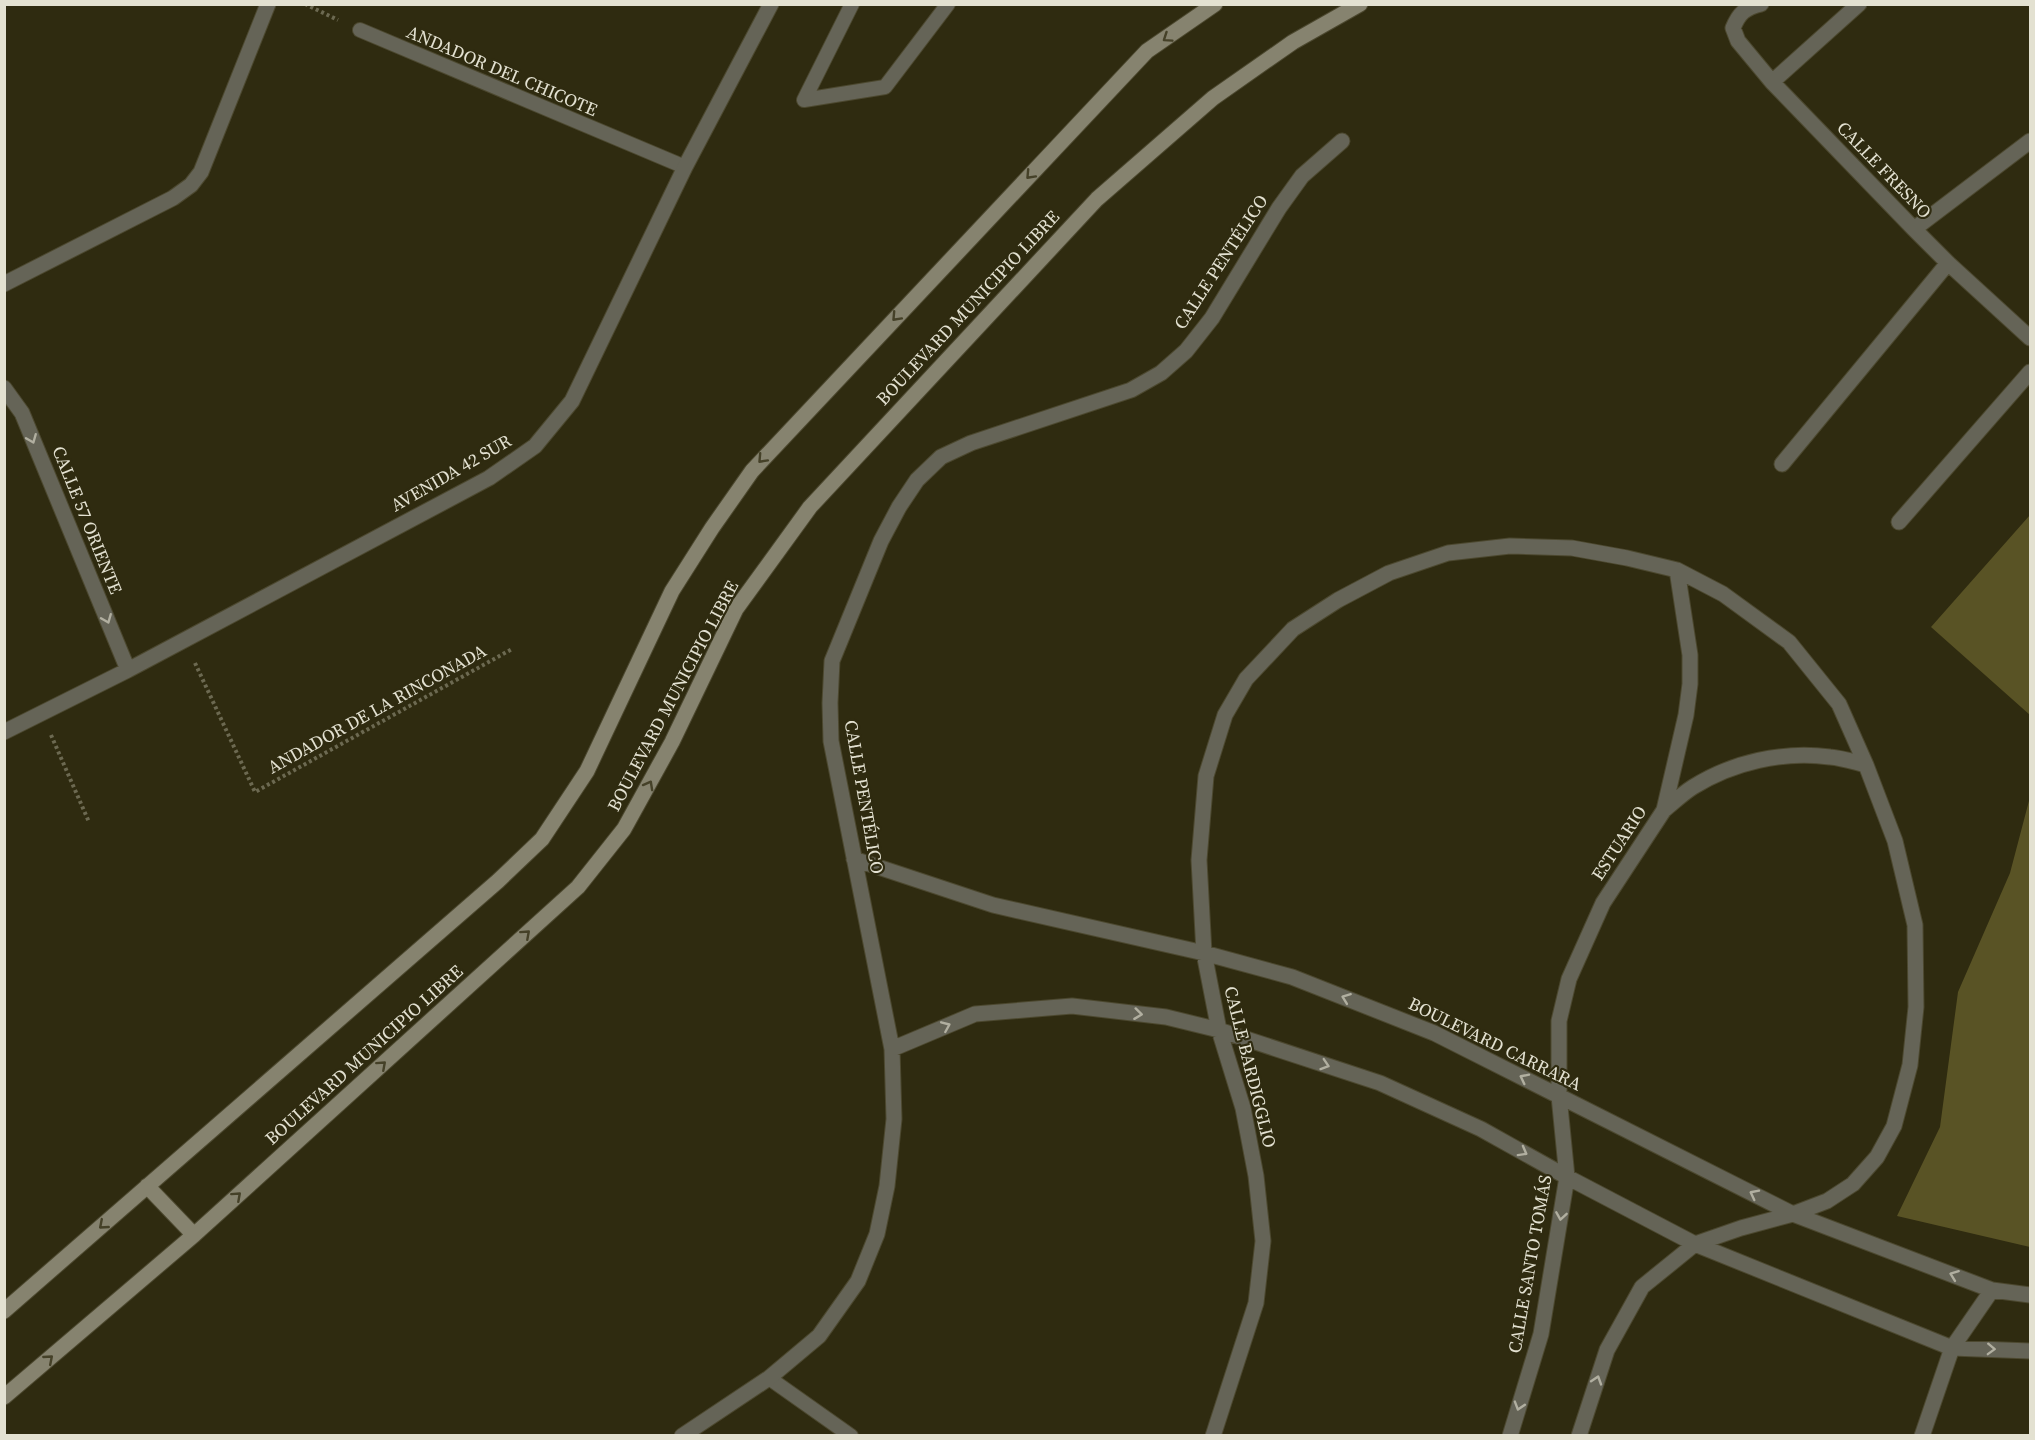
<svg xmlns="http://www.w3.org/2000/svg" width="2035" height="1440" viewBox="0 0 2035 1440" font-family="'Source Serif 4',serif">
	<rect width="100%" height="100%" fill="#2f2b10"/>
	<path fill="#595325" d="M 2030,515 L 2030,715 L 1931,627 Z
		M 2030,797 L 2030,1247 L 1897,1216 L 1940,1127 L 1958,992 L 2010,873 Z"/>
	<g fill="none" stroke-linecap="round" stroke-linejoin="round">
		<defs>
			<path id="service" d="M 360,30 L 685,167
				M 804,100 L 885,87 L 948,4
				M 804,100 L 852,4
				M 769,1378 L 851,1436"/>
			<path id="minor" d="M 1761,4 C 1745,8 1739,13 1733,28 L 1738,41 L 1772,82 L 1914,229 L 1948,263 L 2030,338
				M 1772,82 L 1859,4
				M 1914,229 L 2030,141
				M 4,284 L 173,198 L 191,185 L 201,172 L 268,4
				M 4,388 L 22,413 L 128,670
				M 1782,464 L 1948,263
				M 1899,522 L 2030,372
				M 4,732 L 128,670 L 489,478 L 535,446 L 572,401 L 685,167 L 771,4
				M 1664,810 C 1673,803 1682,794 1693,787 C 1733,762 1782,751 1830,757 C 1842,758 1854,762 1866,765
				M 854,859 L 993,905 L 1204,953 L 1292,977 L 1434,1033 L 1793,1214 L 1992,1290 L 2030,1295
				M 892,1049 L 975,1014 L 1072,1006 L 1166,1017 L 1219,1030 L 1380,1083 L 1481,1129 L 1567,1177 L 1695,1244 L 1952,1348 L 2030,1351
				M 682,1436 L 769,1378 L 819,1336 L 858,1281 L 877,1234 L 887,1186 L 894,1119 L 892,1049 L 831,741 L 830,703 L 832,661 L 881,541 L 899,507 L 917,480 L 941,457 L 971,443 L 1131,390 L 1161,373 L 1186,351 L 1212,318 L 1279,208 L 1302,176 L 1342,141
				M 1213,1436 L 1256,1303 L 1263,1241 L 1256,1176 L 1243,1108 L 1219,1030 L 1204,953 L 1199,860 L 1206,776 L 1225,715 L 1246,679 L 1293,629 L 1338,600 L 1389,573 L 1448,553 L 1510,546 L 1572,548 L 1627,558 L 1677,570 L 1723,594 L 1789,642 L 1839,704 L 1866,765 L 1895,841 L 1915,925 L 1916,1007 L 1910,1065 L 1894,1126 L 1877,1157 L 1853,1184 L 1827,1201 L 1793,1214 L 1741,1228 L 1695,1244 L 1642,1287 L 1607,1350 L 1579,1436
				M 1510,1436 L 1541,1334 L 1567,1177 L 1559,1096 L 1559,1021 L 1569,979 L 1603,903 L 1664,810 L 1686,715 L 1690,684 L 1690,655 L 1677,570
				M 1922,1436 L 1952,1348 L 1992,1290"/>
			<path id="secondary" d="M 147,1186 L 194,1235
				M 4,1311 L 498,881 L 542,839 L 587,771 L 672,591 L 712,528 L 752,471 L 1147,51 L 1215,4
				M 4,1397 L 194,1235 L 578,887 L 624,829 L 672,742 L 736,609 L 810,507 L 1097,199 L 1213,98 L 1293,42 L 1360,4"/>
		</defs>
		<use href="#service" stroke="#4c482f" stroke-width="16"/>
		<use href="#minor" stroke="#4c482f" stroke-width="17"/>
		<use href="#secondary" stroke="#4c482f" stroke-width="17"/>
		<path stroke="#6c6951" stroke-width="4" stroke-dasharray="3 3" stroke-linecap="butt" d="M 305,4 L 338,20
			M 195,663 L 255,792 L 512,649
			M 51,735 L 89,822"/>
		<use href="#service" stroke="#656457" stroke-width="14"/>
		<use href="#minor" stroke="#656457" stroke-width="15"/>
		<use href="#secondary" stroke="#86836f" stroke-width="15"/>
	</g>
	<defs><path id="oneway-chevron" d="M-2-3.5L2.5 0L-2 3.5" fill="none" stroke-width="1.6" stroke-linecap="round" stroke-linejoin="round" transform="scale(1.5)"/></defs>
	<g stroke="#454128">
		<use href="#oneway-chevron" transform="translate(1167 38) rotate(146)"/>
		<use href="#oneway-chevron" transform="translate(1030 175) rotate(133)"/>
		<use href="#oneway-chevron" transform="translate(896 317) rotate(133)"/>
		<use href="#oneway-chevron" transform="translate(762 459) rotate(133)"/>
		<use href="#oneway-chevron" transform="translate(649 785) rotate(-61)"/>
		<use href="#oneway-chevron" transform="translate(526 934) rotate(-42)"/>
		<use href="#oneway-chevron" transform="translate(382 1065) rotate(-42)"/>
		<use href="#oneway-chevron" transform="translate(237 1196) rotate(-42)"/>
		<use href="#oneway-chevron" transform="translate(103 1225) rotate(139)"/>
		<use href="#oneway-chevron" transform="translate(49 1359) rotate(-41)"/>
	</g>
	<g stroke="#b1afa0">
		<use href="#oneway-chevron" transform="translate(32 439) rotate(68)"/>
		<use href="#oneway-chevron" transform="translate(107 619) rotate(68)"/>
		<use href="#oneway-chevron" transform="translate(1346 998) rotate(-159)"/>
		<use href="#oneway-chevron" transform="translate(1138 1014) rotate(7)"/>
		<use href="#oneway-chevron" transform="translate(946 1026) rotate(-23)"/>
		<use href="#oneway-chevron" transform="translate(1325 1065) rotate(18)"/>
		<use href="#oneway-chevron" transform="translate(1524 1078) rotate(-153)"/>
		<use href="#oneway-chevron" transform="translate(1523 1152) rotate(29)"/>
		<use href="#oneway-chevron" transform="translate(1754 1194) rotate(-153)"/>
		<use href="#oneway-chevron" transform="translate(1561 1216) rotate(99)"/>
		<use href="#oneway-chevron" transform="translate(1954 1275) rotate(-159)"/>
		<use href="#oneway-chevron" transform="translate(1991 1349) rotate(2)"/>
		<use href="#oneway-chevron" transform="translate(1597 1380) rotate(-72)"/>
		<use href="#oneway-chevron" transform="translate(1519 1406) rotate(107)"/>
	</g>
	<g text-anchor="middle" stroke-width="4.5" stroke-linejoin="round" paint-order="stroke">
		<g font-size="18" fill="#e3e1d1" stroke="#2f2b10">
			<text transform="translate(502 71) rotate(23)" y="6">ANDADOR DEL CHICOTE</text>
			<text transform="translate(1884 170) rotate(46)" y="6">CALLE FRESNO</text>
			<text transform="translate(1221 262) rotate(-57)" y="6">CALLE PENTÉLICO</text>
			<text transform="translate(968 308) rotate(-47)" y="6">BOULEVARD MUNICIPIO LIBRE</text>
			<text transform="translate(451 473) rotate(-30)" y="6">AVENIDA 42 SUR</text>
			<text transform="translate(87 520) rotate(68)" y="6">CALLE 57 ORIENTE</text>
			<text transform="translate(673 696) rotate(-62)" y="6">BOULEVARD MUNICIPIO LIBRE</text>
			<text transform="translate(377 709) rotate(-29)" y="6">ANDADOR DE LA RINCONADA</text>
			<text transform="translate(864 797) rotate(80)" y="6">CALLE PENTÉLICO</text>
			<text transform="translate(1619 843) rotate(-57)" y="6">ESTUARIO</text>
			<text transform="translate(1495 1044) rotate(26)" y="6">BOULEVARD CARRARA</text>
			<text transform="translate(364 1055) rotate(-42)" y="6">BOULEVARD MUNICIPIO LIBRE</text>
			<text transform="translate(1250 1067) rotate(76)" y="6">CALLE BARDIGGLIO</text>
			<text transform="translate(1530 1264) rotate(-80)" y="6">CALLE SANTO TOMÁS</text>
		</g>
	</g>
	<rect width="2035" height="1440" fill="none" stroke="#e3e1d1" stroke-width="12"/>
</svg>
